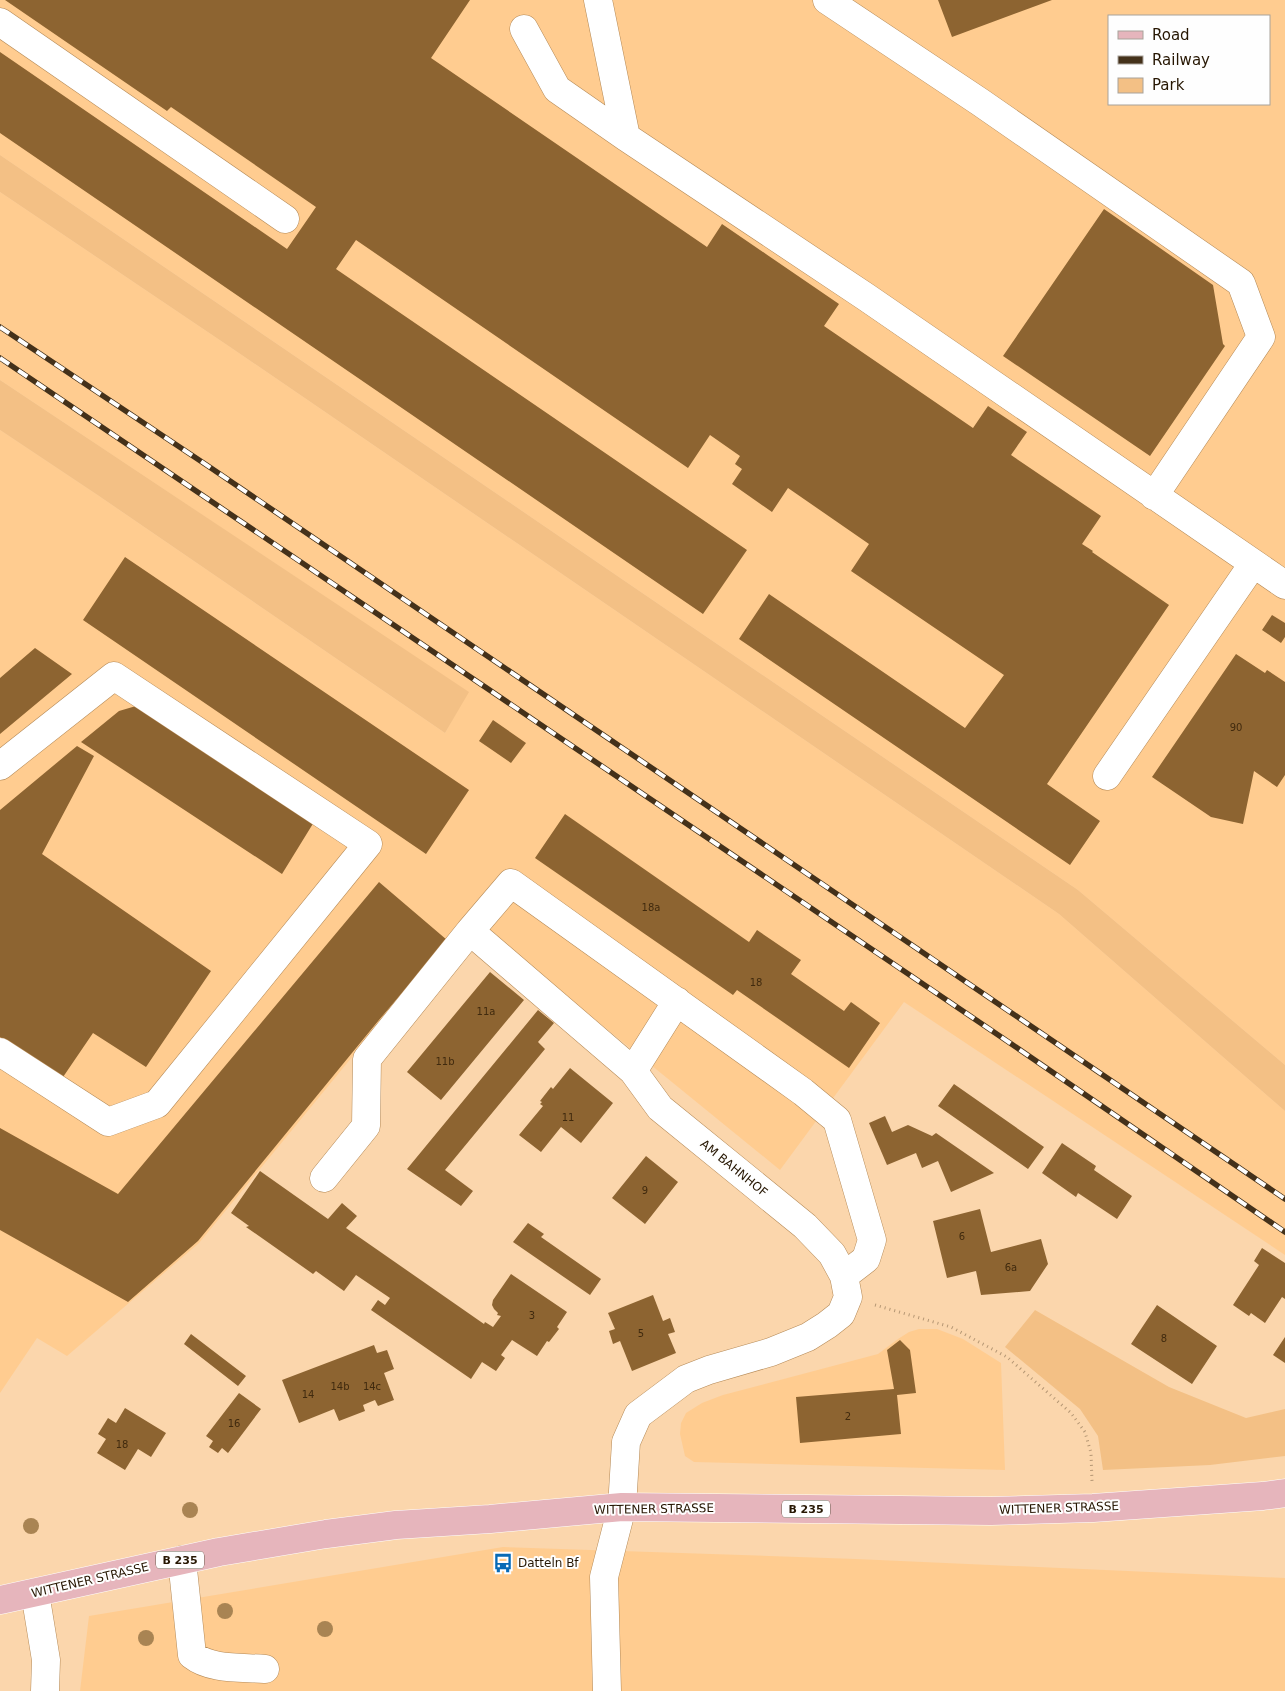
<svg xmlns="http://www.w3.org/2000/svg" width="1285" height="1691" viewBox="0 0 1285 1691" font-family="'DejaVu Sans',sans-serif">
	<rect width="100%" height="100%" fill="#fbd6ac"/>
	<path fill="#ffcc90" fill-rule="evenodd" d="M 0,0 L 1285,0 L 1285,1065 L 1078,890 L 0,155 ZM 1109,16 L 1269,16 L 1269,104 L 1109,104 Z
		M 0,192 L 233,349 L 1059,914 L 1285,1111 L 1285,1255 L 904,1002 L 780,1170 L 468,916 L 199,1243 L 67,1356 L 37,1338 L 0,1393 L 0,430 L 99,496 L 445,733 L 468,692 L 0,380 Z
		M 919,1329 L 937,1329 L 963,1339 L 1001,1363 L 1005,1470 L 694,1462 L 685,1456 L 680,1434 L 681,1423 L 686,1413 L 702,1403 L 723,1395 L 878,1354 L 898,1339 L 909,1332 Z
		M 503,1547 L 856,1559 L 1285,1578 L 1285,1691 L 80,1691 L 89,1616 Z"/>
	<path fill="#f3c085" d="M 0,155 L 1078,890 L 1285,1065 L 1285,1111 L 1059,914 L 233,349 L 0,192 Z
		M 0,380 L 469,692 L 445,733 L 99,496 L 0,430 Z
		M 1035,1310 L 1169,1387 L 1246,1418 L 1285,1409 L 1285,1456 L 1210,1465 L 1103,1470 L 1098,1436 L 1080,1409 L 1005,1347 Z"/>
	<path fill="#8d6431" d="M 5,0 L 470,0 L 431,58 L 707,247 L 722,224 L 839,304 L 824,326 L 973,428 L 988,406 L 1027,432 L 1011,455 L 1101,516 L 1082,544 L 1093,551 L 1092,552 L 1169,605 L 1047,784 L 1100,821 L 1070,865 L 739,639 L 769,594 L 965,728 L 1004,675 L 851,571 L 869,544 L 788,488 L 772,512 L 732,484 L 742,469 L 735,464 L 740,456 L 710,435 L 688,468 L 356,240 L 336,269 L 747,550 L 703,614 L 0,133 L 0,52 L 287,249 L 316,207 L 171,107 L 167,111 Z
		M 938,0 L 1052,0 L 952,37 Z
		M 1104,209 L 1213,285 L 1223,344 L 1225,346 L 1150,456 L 1003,356 Z
		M 125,557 L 469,790 L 426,854 L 83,620 Z
		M 1272,615 L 1285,623 L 1285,637 L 1281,643 L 1262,630 Z
		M 35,648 L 72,674 L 0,734 L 0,678 Z
		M 1236,654 L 1265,673 L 1267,670 L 1285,682 L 1285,775 L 1277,787 L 1254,771 L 1243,824 L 1211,817 L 1152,777 Z
		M 136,706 L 314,822 L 282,874 L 81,742 L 119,711 Z
		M 493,720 L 526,743 L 511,763 L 479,741 Z
		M 77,746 L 94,756 L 42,854 L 211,971 L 146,1067 L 93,1033 L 61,1080 L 0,1037 L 0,810 Z
		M 565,814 L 749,942 L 757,930 L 801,960 L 791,974 L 844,1011 L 851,1002 L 880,1023 L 849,1068 L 737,990 L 733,995 L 535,858 Z
		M 379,882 L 447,940 L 379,1020 L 198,1241 L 128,1302 L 0,1230 L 0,1128 L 118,1194 Z
		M 490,972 L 524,1000 L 441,1100 L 407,1072 Z
		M 538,1010 L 554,1023 L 538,1042 L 545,1049 L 445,1170 L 473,1191 L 461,1206 L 407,1169 Z
		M 570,1068 L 613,1103 L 581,1143 L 561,1127 L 541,1152 L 519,1135 L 543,1106 L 540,1104 L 542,1102 L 540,1101 L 551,1087 L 553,1089 Z
		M 954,1084 L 1044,1147 L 1028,1169 L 938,1106 Z
		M 885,1116 L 892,1132 L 908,1125 L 932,1136 L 936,1133 L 994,1173 L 951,1192 L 938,1161 L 922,1168 L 916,1153 L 887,1165 L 869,1123 Z
		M 1062,1143 L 1096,1166 L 1094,1170 L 1132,1196 L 1117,1219 L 1078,1193 L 1076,1197 L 1042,1173 Z
		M 646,1156 L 678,1182 L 645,1224 L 612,1198 Z
		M 260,1171 L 328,1219 L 342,1203 L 357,1216 L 346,1228 L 484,1324 L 485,1322 L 493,1327 L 501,1316 L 497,1315 L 498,1313 L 494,1309 L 492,1305 L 493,1300 L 511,1274 L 567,1312 L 557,1327 L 559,1329 L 549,1342 L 547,1341 L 537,1356 L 512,1340 L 501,1355 L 505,1358 L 496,1371 L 482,1362 L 471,1379 L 371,1310 L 378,1300 L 385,1305 L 390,1298 L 356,1275 L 344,1291 L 316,1271 L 313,1274 L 246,1227 L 249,1226 L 231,1213 Z
		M 980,1209 L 991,1252 L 1041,1239 L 1048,1264 L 1030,1291 L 981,1295 L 976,1271 L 947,1278 L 933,1221 Z
		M 528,1223 L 544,1234 L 541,1237 L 601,1279 L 590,1295 L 513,1242 Z
		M 1262,1248 L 1285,1263 L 1285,1299 L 1282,1297 L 1265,1323 L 1251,1313 L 1249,1316 L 1233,1305 L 1259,1265 L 1254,1261 Z
		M 653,1295 L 663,1321 L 670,1318 L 675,1332 L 668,1334 L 676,1353 L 632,1371 L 620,1341 L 613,1344 L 609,1331 L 615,1329 L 608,1313 Z
		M 1157,1305 L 1217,1346 L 1192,1384 L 1131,1344 Z
		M 191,1334 L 246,1376 L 238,1386 L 184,1344 Z
		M 1285,1337 L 1285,1363 L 1273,1355 Z
		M 900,1340 L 910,1350 L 916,1393 L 897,1395 L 901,1434 L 800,1443 L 796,1397 L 894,1389 L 887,1350 Z
		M 374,1345 L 377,1353 L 387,1350 L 394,1369 L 384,1373 L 394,1400 L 378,1406 L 375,1400 L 363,1405 L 365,1411 L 339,1421 L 334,1409 L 299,1423 L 282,1380 Z
		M 239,1393 L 261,1409 L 228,1453 L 222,1448 L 218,1453 L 209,1447 L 213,1441 L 206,1436 Z
		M 125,1408 L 166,1433 L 151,1457 L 138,1449 L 125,1470 L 97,1453 L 106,1439 L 98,1434 L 108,1418 L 116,1423 Z"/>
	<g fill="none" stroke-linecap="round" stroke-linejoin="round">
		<defs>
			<path id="minor" d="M 598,0 L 626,137
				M 827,0 L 980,102 L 1241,283 L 1261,337 L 1154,496
				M 0,22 L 285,219
				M 524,29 L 557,89 L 626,137 L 866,297 L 1285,585
				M 0,766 L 114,676 L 368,844 L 157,1104 L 108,1122 L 0,1052
				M 1107,776 L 1253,564
				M 470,931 L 511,883 L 803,1092 L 837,1120 L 872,1240 L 866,1259 L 844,1276
				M 633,1071 L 677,1001
				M 324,1178 L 366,1126 L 367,1059 L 470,931 L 633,1071 L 660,1108 L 805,1226 L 832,1254 L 844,1276 L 848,1297 L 841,1314 L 827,1325 L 808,1337 L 771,1352 L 709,1370 L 686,1379 L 638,1415 L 626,1442 L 622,1507 L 604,1577 L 607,1691
				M 182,1560 L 192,1655 C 211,1670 241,1667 265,1669
				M 35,1593 L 46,1660 L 45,1691"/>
			<path id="major" d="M 0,1600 L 219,1552 L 326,1534 L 396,1525 L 490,1519 L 622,1507 L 991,1511 L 1093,1508 L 1263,1496 L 1285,1493"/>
		</defs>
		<use href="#minor" stroke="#b58a57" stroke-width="29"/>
		<use href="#major" stroke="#fff" stroke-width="29"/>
		<path stroke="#b59774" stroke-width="3" stroke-dasharray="1 4" stroke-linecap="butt" d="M 875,1305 L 951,1327 L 1007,1357 L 1071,1413 L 1085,1432 L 1091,1453 L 1092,1481"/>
		<use href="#minor" stroke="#fff" stroke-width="28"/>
		<use href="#major" stroke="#e6b5bc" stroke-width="28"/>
		<defs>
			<path id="rail" d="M 0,327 L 211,468 L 1285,1199
				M 0,358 L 1010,1043 L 1285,1232"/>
		</defs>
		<use href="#rail" stroke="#44311a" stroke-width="5.5"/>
		<use href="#rail" stroke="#fefefe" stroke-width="4" stroke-dasharray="11" stroke-linecap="butt"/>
	</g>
	<g fill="#a98453">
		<circle cx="190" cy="1510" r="8"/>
		<circle cx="31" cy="1526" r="8"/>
		<circle cx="225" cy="1611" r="8"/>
		<circle cx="325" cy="1629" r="8"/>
		<circle cx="146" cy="1638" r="8"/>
	</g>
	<defs>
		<symbol id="bus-bare" viewBox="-9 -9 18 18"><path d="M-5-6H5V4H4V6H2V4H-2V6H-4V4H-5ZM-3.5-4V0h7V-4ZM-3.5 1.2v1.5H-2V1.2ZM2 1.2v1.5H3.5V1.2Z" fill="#076ab6" stroke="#fefefe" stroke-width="2.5" paint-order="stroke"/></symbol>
	</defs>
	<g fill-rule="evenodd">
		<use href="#bus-bare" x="489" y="1549" width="28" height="28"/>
	</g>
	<g text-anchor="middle" stroke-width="4" stroke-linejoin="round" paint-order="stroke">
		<g font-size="10" fill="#402a0e">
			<text x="1236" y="731">90</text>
			<text x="651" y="911">18a</text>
			<text x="756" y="986">18</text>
			<text x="486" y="1015">11a</text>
			<text x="445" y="1065">11b</text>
			<text x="568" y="1121">11</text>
			<text x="645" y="1194">9</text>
			<text x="962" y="1240">6</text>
			<text x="1011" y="1271">6a</text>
			<text x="532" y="1319">3</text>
			<text x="641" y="1337">5</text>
			<text x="1164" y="1342">8</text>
			<text x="340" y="1390">14b</text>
			<text x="372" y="1390">14c</text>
			<text x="308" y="1398">14</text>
			<text x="848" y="1420">2</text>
			<text x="234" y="1427">16</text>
			<text x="122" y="1448">18</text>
		</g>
		<g fill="#fefefe" stroke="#685c4e" stroke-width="1">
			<rect x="782" y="1500.5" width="48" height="17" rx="4"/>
			<rect x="156" y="1551.5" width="48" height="17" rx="4"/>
		</g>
		<g font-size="11" font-weight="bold" fill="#271703">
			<text x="806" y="1513">B 235</text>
			<text x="180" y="1564">B 235</text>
		</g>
		<g font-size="12" fill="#271703" stroke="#fefefe">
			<text transform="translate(734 1168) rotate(39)" y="4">AM BAHNHOF</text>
			<text transform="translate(1059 1508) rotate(-2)" y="4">WITTENER STRASSE</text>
			<text transform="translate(654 1509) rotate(-1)" y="4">WITTENER STRASSE</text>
			<text transform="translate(90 1580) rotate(-13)" y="4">WITTENER STRASSE</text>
		</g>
		<g font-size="12" fill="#271703" stroke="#fefefe" text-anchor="start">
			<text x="518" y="1567">Datteln Bf</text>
		</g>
	</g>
	<rect x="1108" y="15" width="162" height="90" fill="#fefefe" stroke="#a8a29a"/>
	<rect x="1118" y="31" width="25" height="8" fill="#e6b5bc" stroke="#a8a29a"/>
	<text x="1152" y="40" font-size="15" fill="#271703">Road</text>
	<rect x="1118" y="56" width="25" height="8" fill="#44311a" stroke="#a8a29a"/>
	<text x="1152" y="65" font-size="15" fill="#271703">Railway</text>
	<rect x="1118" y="78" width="25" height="15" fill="#f3c085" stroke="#a8a29a"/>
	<text x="1152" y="90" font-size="15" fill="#271703">Park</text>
</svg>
